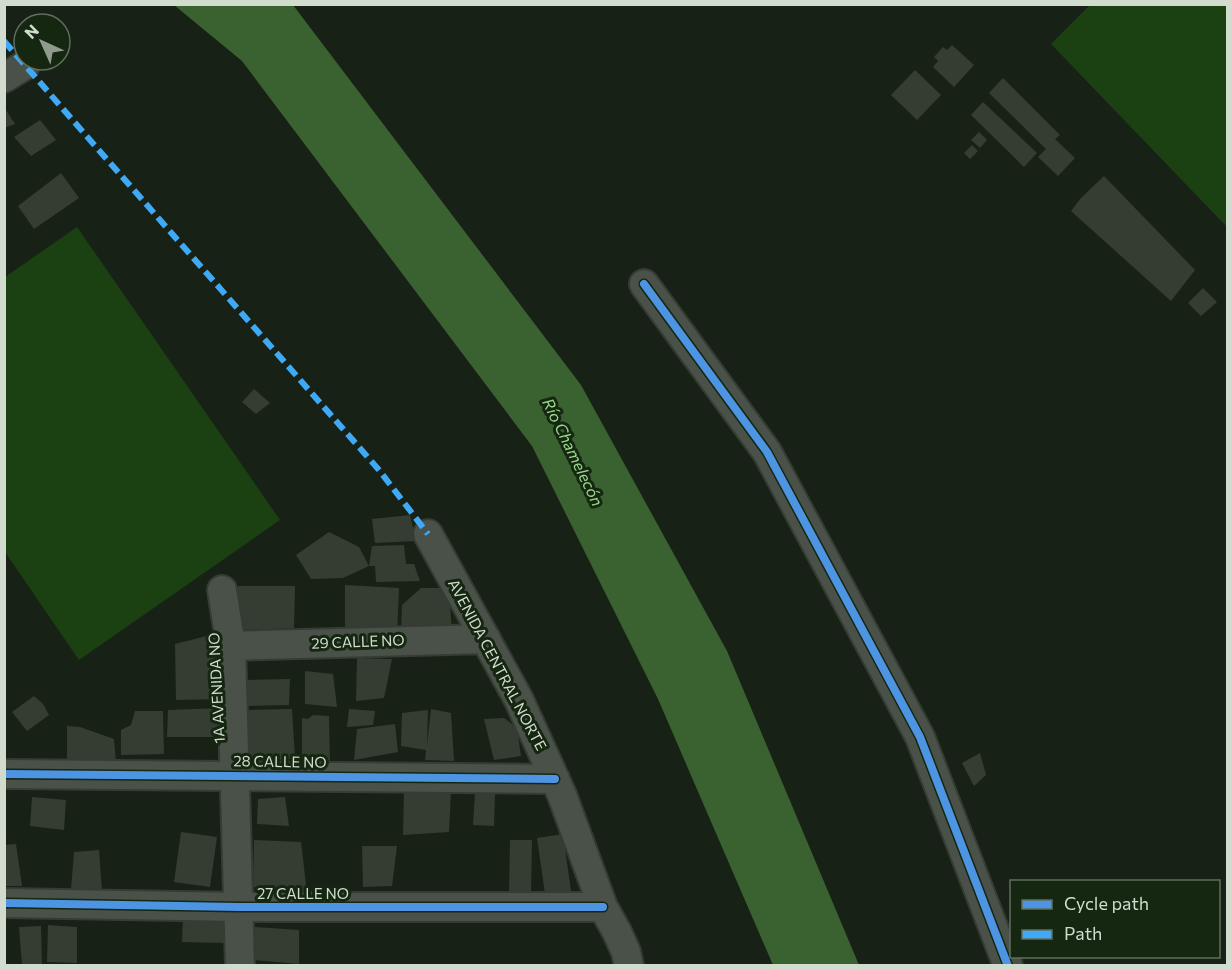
<svg xmlns="http://www.w3.org/2000/svg" width="1232" height="970" viewBox="0 0 1232 970" font-family="Commissioner,sans-serif">
	<rect width="100%" height="100%" fill="#182116"/>
	<path fill="#1b4113" d="M 1091,4 L 1227,5 L 1227,227 L 1051,44 Z
		M 77,227 L 280,520 L 79,660 L 5,552 L 5,277 Z"/>
	<path fill="#3a6231" d="M 174,5 L 293,5 L 581,385 L 727,651 L 859,965 L 773,965 L 658,699 L 532,446 L 242,61 Z"/>
	<path fill="#353d33" d="M 952,45 L 974,65 L 954,87 L 933,67 L 938,61 L 934,57 L 943,47 L 947,50 Z
		M 915,70 L 941,95 L 917,120 L 891,95 Z
		M 1003,78 L 1060,135 L 1055,139 L 1075,158 L 1058,176 L 1038,157 L 1046,149 L 989,93 Z
		M 983,102 L 1037,153 L 1024,167 L 971,115 Z
		M 4,107 L 15,124 L 4,128 Z
		M 40,120 L 56,140 L 31,156 L 14,137 Z
		M 979,132 L 987,140 L 980,148 L 971,140 Z
		M 972,145 L 978,151 L 970,159 L 964,153 Z
		M 61,173 L 79,198 L 34,229 L 18,206 Z
		M 1104,176 L 1195,270 L 1171,301 L 1071,211 L 1081,198 Z
		M 1203,288 L 1217,302 L 1201,316 L 1188,303 Z
		M 254,389 L 270,403 L 256,414 L 242,402 Z
		M 410,515 L 416,541 L 375,543 L 372,519 Z
		M 329,532 L 359,547 L 369,566 L 372,546 L 404,545 L 406,564 L 414,564 L 420,581 L 376,582 L 375,566 L 369,566 L 343,578 L 311,579 L 296,555 Z
		M 345,585 L 399,588 L 397,636 L 345,629 Z
		M 238,586 L 295,586 L 294,628 L 239,630 Z
		M 421,588 L 449,588 L 452,634 L 401,633 L 402,605 Z
		M 215,634 L 221,699 L 176,700 L 175,644 Z
		M 357,658 L 392,659 L 384,698 L 356,701 Z
		M 305,671 L 333,674 L 337,707 L 305,704 Z
		M 290,679 L 289,705 L 245,706 L 246,680 Z
		M 34,696 L 43,704 L 49,715 L 27,731 L 12,712 Z
		M 221,708 L 221,737 L 167,737 L 168,710 Z
		M 292,709 L 295,759 L 247,761 L 248,710 Z
		M 349,709 L 375,711 L 373,725 L 347,727 Z
		M 431,709 L 451,713 L 454,761 L 425,760 L 426,750 L 401,746 L 402,713 L 428,710 L 427,745 Z
		M 135,711 L 163,711 L 164,754 L 121,755 L 121,730 L 131,725 Z
		M 313,715 L 329,716 L 330,764 L 302,757 L 302,718 L 308,719 Z
		M 504,718 L 517,728 L 521,756 L 494,760 L 484,719 Z
		M 395,724 L 398,752 L 354,760 L 357,729 Z
		M 67,726 L 80,727 L 114,739 L 116,762 L 67,761 Z
		M 980,753 L 986,775 L 974,786 L 962,763 Z
		M 404,791 L 451,791 L 449,832 L 403,835 Z
		M 475,792 L 495,793 L 494,826 L 473,825 Z
		M 32,797 L 66,800 L 64,830 L 30,826 Z
		M 285,797 L 289,826 L 257,824 L 258,799 Z
		M 181,832 L 217,837 L 210,887 L 174,882 Z
		M 563,834 L 571,891 L 545,894 L 537,838 Z
		M 254,840 L 301,842 L 307,893 L 253,887 Z
		M 510,840 L 532,840 L 531,892 L 509,892 Z
		M 16,844 L 22,886 L 4,886 L 4,845 Z
		M 362,846 L 397,846 L 392,886 L 363,887 Z
		M 99,850 L 102,891 L 71,889 L 74,852 Z
		M 183,915 L 228,917 L 225,943 L 182,942 Z
		M 48,925 L 77,927 L 77,963 L 47,962 Z
		M 41,926 L 42,966 L 22,965 L 19,927 Z
		M 255,927 L 299,930 L 299,964 L 253,960 Z"/>
	<g fill="none" stroke-linecap="round" stroke-linejoin="round">
		<defs>
			<path id="minor" d="M 4,78 L 25,65
				M 644,284 L 767,452 L 920,737 L 1008,966
				M 428,534 L 519,700 L 562,795 L 603,907 L 617,932 L 626,952 L 629,966
				M 222,590 L 231,646 L 240,966
				M 231,646 L 486,639
				M 4,774 L 555,779
				M 4,903 L 239,907 L 603,907"/>
		</defs>
		<use href="#minor" stroke="#353c34" stroke-width="32"/>
		<use href="#minor" stroke="#4a5149" stroke-width="28"/>
		<path stroke="#3fa9f5" stroke-width="6" stroke-dasharray="12 6" stroke-linecap="butt" d="M 4,41 L 83,132 L 379,470 L 428,534"/>
		<defs>
			<path id="cycleway" d="M 644,284 L 767,452 L 920,737 L 1008,966
				M 4,774 L 555,779
				M 4,903 L 239,907 L 603,907"/>
		</defs>
		<use href="#cycleway" stroke="#152611" stroke-width="11"/>
		<use href="#cycleway" stroke="#4d94e3" stroke-width="8"/>
	</g>
	<g text-anchor="middle" stroke-width="6" stroke-linejoin="round" paint-order="stroke">
		<g font-size="15" fill="#d1dcce" stroke="#152611">
			<text transform="translate(358 642) rotate(-2)" y="5">29 CALLE NO</text>
			<text transform="translate(497 665) rotate(62)" y="5">AVENIDA CENTRAL NORTE</text>
			<text transform="translate(217 688) rotate(-93)" y="5">1A AVENIDA NO</text>
			<text transform="translate(280 762) rotate(1)" y="5">28 CALLE NO</text>
			<text x="303" y="899">27 CALLE NO</text>
		</g>
		<g font-size="16" font-style="italic" fill="#9ada8d" stroke="#152611">
			<text transform="translate(573 452) rotate(64)" y="6">Río Chamelecón</text>
		</g>
	</g>
	<rect width="1232" height="970" fill="none" stroke="#d1dcce" stroke-width="12"/>
	<rect x="1010" y="880" width="210" height="78" fill="#152611" stroke="#606f5d" stroke-width="1.5"/>
	<rect x="1022" y="900" width="30" height="9" fill="#4d94e3" stroke="#606f5d" stroke-width="1.5"/>
	<text x="1064" y="910" font-size="18" fill="#d1dcce">Cycle path</text>
	<rect x="1022" y="930" width="30" height="9" fill="#3fa9f5" stroke="#606f5d" stroke-width="1.5"/>
	<text x="1064" y="940" font-size="18" fill="#d1dcce">Path</text>
	<g transform="translate(42 42) rotate(315)"><circle r="28" fill="#152611" stroke="#606f5d" stroke-width="1.5"/>
	<path d="M0-4.5L10 22L0 15L-10 22Z" fill="#909b8e"/>
	<text y="-9" font-size="16" font-weight="bold" text-anchor="middle" fill="#d1dcce">N</text>
	</g>
</svg>
